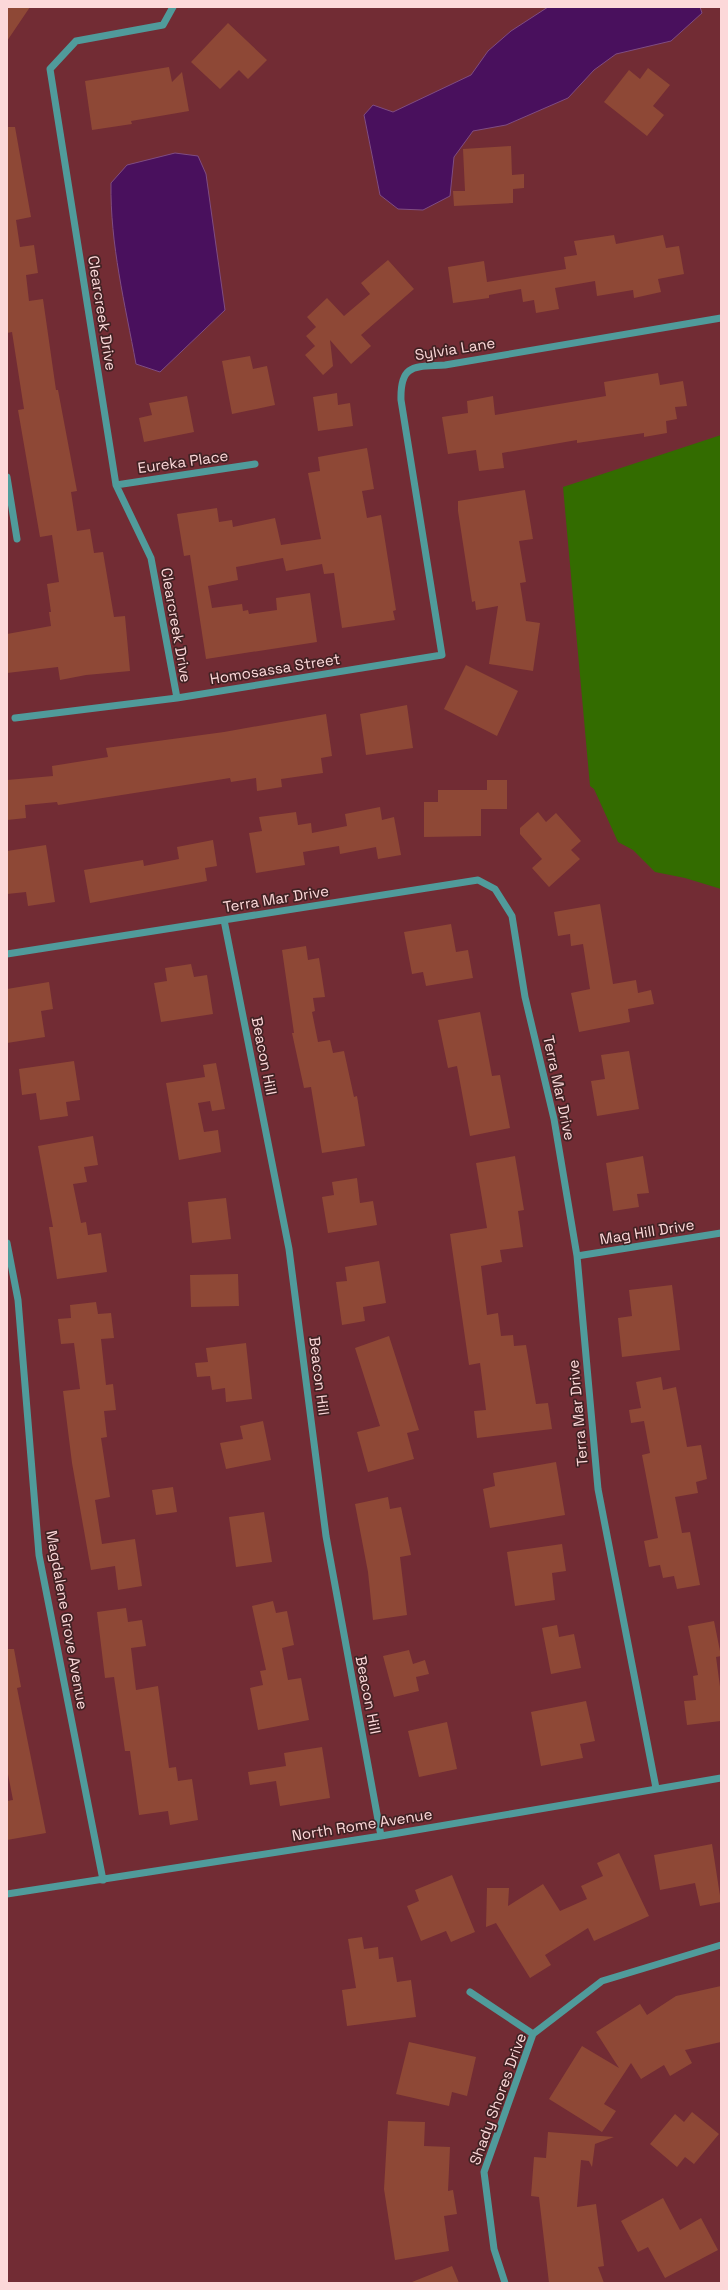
<svg xmlns="http://www.w3.org/2000/svg" width="728" height="2290" viewBox="0 0 728 2290" font-family="'Space Grotesk',sans-serif">
	<rect width="100%" height="100%" fill="#722c34"/>
	<path fill="#336c00" d="M 721,435 L 721,889 L 685,878 L 655,872 L 633,850 L 618,842 L 594,789 L 590,786 L 563,487 Z"/>
	<path fill="#49105d" stroke="#7f4c82" d="M 548,7 L 700,7 L 702,13 L 671,41 L 616,54 L 594,70 L 568,98 L 506,125 L 473,131 L 454,157 L 450,196 L 423,210 L 398,209 L 380,195 L 364,115 L 373,105 L 393,112 L 471,75 L 488,51 L 511,31 Z
		M 175,153 L 198,156 L 206,174 L 225,310 L 160,372 L 136,364 C 125,304 110,244 111,183 L 127,165 Z"/>
	<path fill="#8e4836" d="M 7,7 L 30,7 L 7,41 Z
		M 228,23 L 267,60 L 248,79 L 239,70 L 220,89 L 191,62 Z
		M 169,67 L 172,82 L 182,72 L 189,111 L 131,121 L 132,124 L 92,130 L 85,81 Z
		M 648,68 L 670,85 L 653,106 L 664,115 L 647,136 L 604,102 L 629,70 L 640,79 Z
		M 7,127 L 15,127 L 31,217 L 16,220 L 20,247 L 34,245 L 38,273 L 26,275 L 29,301 L 43,299 L 56,390 L 58,390 L 77,491 L 71,492 L 77,531 L 90,529 L 94,553 L 103,552 L 114,617 L 125,616 L 130,671 L 86,675 L 60,680 L 58,667 L 7,673 L 7,634 L 51,626 L 49,612 L 51,612 L 47,584 L 59,582 L 52,535 L 40,537 L 18,410 L 24,409 L 12,332 L 7,333 Z
		M 511,146 L 512,175 L 524,174 L 524,188 L 513,189 L 513,203 L 454,206 L 453,191 L 465,191 L 463,149 Z
		M 614,235 L 616,244 L 663,235 L 666,248 L 679,246 L 684,274 L 658,279 L 661,292 L 634,298 L 633,290 L 597,296 L 595,281 L 555,288 L 559,309 L 536,313 L 534,300 L 523,302 L 521,289 L 489,295 L 489,298 L 453,303 L 448,267 L 484,261 L 487,282 L 566,269 L 564,257 L 577,255 L 574,241 Z
		M 388,260 L 414,289 L 361,335 L 371,346 L 351,364 L 330,340 L 333,366 L 323,375 L 305,355 L 315,346 L 306,336 L 316,327 L 307,317 L 327,298 L 344,316 L 370,294 L 361,283 Z
		M 250,356 L 253,369 L 267,366 L 275,405 L 232,414 L 222,361 Z
		M 658,373 L 660,385 L 683,381 L 687,406 L 675,407 L 677,419 L 666,421 L 667,433 L 644,437 L 644,433 L 577,443 L 577,440 L 502,453 L 504,468 L 479,471 L 476,450 L 448,454 L 442,417 L 468,413 L 467,401 L 493,396 L 495,415 L 606,396 L 604,382 Z
		M 337,393 L 338,405 L 350,403 L 353,426 L 318,431 L 313,397 Z
		M 187,396 L 194,432 L 144,442 L 139,418 L 152,415 L 149,403 Z
		M 367,448 L 374,489 L 362,491 L 367,518 L 381,515 L 396,610 L 393,611 L 395,620 L 342,628 L 334,573 L 324,574 L 322,564 L 286,571 L 283,558 L 236,567 L 238,580 L 208,586 L 212,608 L 242,604 L 243,611 L 248,610 L 249,614 L 277,610 L 276,598 L 310,593 L 317,642 L 206,659 L 190,555 L 184,556 L 177,514 L 217,508 L 219,522 L 232,520 L 233,527 L 275,518 L 281,545 L 321,539 L 308,473 L 320,471 L 318,457 Z
		M 525,490 L 533,539 L 519,541 L 526,582 L 520,583 L 526,621 L 540,623 L 533,671 L 489,664 L 498,606 L 476,610 L 475,601 L 472,602 L 458,511 L 458,501 Z
		M 466,665 L 518,691 L 497,736 L 444,709 Z
		M 407,705 L 413,748 L 366,755 L 360,714 Z
		M 326,714 L 332,756 L 321,758 L 323,773 L 281,779 L 282,787 L 257,791 L 256,778 L 231,782 L 230,778 L 58,805 L 57,802 L 25,805 L 26,818 L 7,820 L 7,780 L 53,776 L 52,766 L 108,757 L 106,748 L 224,732 Z
		M 487,780 L 507,780 L 507,809 L 481,809 L 481,836 L 424,837 L 424,802 L 438,802 L 438,790 L 487,790 Z
		M 380,807 L 382,820 L 394,817 L 401,855 L 378,859 L 376,847 L 340,854 L 339,846 L 303,852 L 305,865 L 256,873 L 249,833 L 262,831 L 259,817 L 296,812 L 298,825 L 311,823 L 312,833 L 347,826 L 345,814 Z
		M 538,812 L 546,822 L 556,813 L 581,841 L 571,850 L 580,859 L 549,887 L 532,868 L 542,859 L 520,834 L 520,828 Z
		M 213,840 L 217,866 L 205,868 L 207,881 L 90,903 L 84,870 L 143,860 L 144,866 L 179,859 L 177,847 Z
		M 46,845 L 55,902 L 28,906 L 26,892 L 7,894 L 7,851 Z
		M 600,904 L 613,984 L 636,980 L 638,993 L 651,990 L 654,1004 L 628,1009 L 630,1022 L 579,1032 L 571,993 L 590,989 L 583,944 L 571,946 L 570,934 L 558,936 L 554,912 Z
		M 451,924 L 456,952 L 468,950 L 473,978 L 426,986 L 423,972 L 412,974 L 404,932 Z
		M 306,946 L 308,960 L 319,958 L 325,997 L 313,998 L 315,1011 L 312,1012 L 318,1042 L 330,1040 L 333,1053 L 344,1051 L 354,1097 L 357,1096 L 365,1146 L 322,1153 L 311,1087 L 304,1088 L 292,1033 L 294,1033 L 282,950 Z
		M 191,964 L 194,977 L 207,975 L 213,1014 L 161,1022 L 154,983 L 167,981 L 165,968 Z
		M 49,982 L 53,1009 L 41,1011 L 45,1037 L 7,1043 L 7,989 Z
		M 480,1012 L 492,1076 L 500,1075 L 510,1128 L 470,1136 L 457,1066 L 448,1068 L 438,1020 Z
		M 629,1051 L 639,1109 L 597,1116 L 591,1081 L 605,1079 L 601,1055 Z
		M 74,1061 L 80,1100 L 66,1102 L 68,1116 L 40,1120 L 36,1093 L 22,1095 L 19,1069 Z
		M 216,1063 L 225,1109 L 212,1111 L 210,1101 L 198,1103 L 204,1132 L 218,1130 L 221,1152 L 179,1160 L 166,1083 L 205,1077 L 203,1065 Z
		M 93,1136 L 98,1165 L 84,1167 L 87,1182 L 73,1184 L 81,1223 L 86,1222 L 88,1235 L 101,1233 L 107,1272 L 57,1279 L 49,1227 L 53,1227 L 38,1146 Z
		M 515,1156 L 524,1210 L 518,1211 L 523,1247 L 500,1250 L 502,1262 L 481,1266 L 487,1315 L 498,1313 L 501,1336 L 513,1335 L 514,1346 L 526,1345 L 536,1404 L 548,1403 L 552,1429 L 477,1438 L 474,1411 L 486,1410 L 480,1363 L 469,1365 L 450,1234 L 487,1228 L 476,1163 Z
		M 643,1156 L 649,1193 L 637,1194 L 639,1207 L 613,1211 L 606,1163 Z
		M 357,1178 L 360,1203 L 373,1201 L 377,1225 L 328,1233 L 322,1197 L 334,1195 L 332,1182 Z
		M 226,1198 L 231,1239 L 192,1243 L 188,1202 Z
		M 379,1261 L 386,1303 L 363,1307 L 365,1321 L 342,1325 L 336,1282 L 347,1281 L 345,1267 Z
		M 238,1274 L 239,1306 L 191,1307 L 190,1275 Z
		M 672,1285 L 680,1350 L 622,1357 L 618,1318 L 632,1316 L 629,1290 Z
		M 96,1302 L 98,1314 L 111,1313 L 114,1338 L 101,1339 L 106,1385 L 113,1384 L 116,1410 L 104,1411 L 107,1437 L 101,1438 L 110,1497 L 95,1500 L 102,1544 L 135,1539 L 142,1586 L 118,1590 L 115,1566 L 91,1570 L 72,1463 L 63,1391 L 80,1389 L 74,1343 L 61,1344 L 58,1319 L 71,1318 L 70,1305 Z
		M 389,1336 L 419,1430 L 407,1433 L 414,1459 L 368,1472 L 357,1432 L 380,1426 L 355,1348 Z
		M 246,1343 L 252,1399 L 226,1402 L 225,1388 L 212,1390 L 210,1376 L 197,1377 L 195,1363 L 208,1362 L 206,1348 Z
		M 661,1377 L 663,1390 L 676,1387 L 687,1447 L 701,1445 L 707,1479 L 696,1482 L 698,1493 L 675,1497 L 682,1533 L 690,1532 L 700,1585 L 677,1589 L 674,1576 L 663,1578 L 660,1565 L 649,1567 L 644,1541 L 658,1538 L 642,1455 L 650,1453 L 644,1421 L 631,1423 L 629,1410 L 641,1408 L 636,1382 Z
		M 263,1421 L 271,1460 L 226,1469 L 220,1443 L 243,1439 L 240,1426 Z
		M 556,1462 L 565,1515 L 490,1528 L 483,1489 L 495,1486 L 493,1473 Z
		M 173,1487 L 177,1512 L 156,1515 L 152,1490 Z
		M 388,1497 L 390,1509 L 401,1507 L 411,1555 L 400,1557 L 407,1615 L 373,1620 L 368,1572 L 355,1504 Z
		M 264,1512 L 272,1562 L 236,1567 L 229,1517 Z
		M 562,1544 L 566,1571 L 552,1573 L 555,1600 L 515,1606 L 507,1552 Z
		M 273,1601 L 276,1613 L 287,1611 L 294,1645 L 282,1648 L 288,1680 L 301,1678 L 309,1720 L 258,1730 L 250,1688 L 263,1685 L 260,1671 L 266,1670 L 252,1606 Z
		M 126,1608 L 128,1622 L 142,1620 L 146,1646 L 131,1648 L 136,1690 L 158,1686 L 169,1768 L 176,1767 L 178,1781 L 192,1779 L 198,1820 L 170,1825 L 168,1811 L 139,1815 L 130,1751 L 125,1751 L 114,1677 L 105,1678 L 97,1612 Z
		M 714,1621 L 721,1656 L 716,1657 L 721,1694 L 721,1721 L 687,1725 L 684,1701 L 696,1700 L 693,1676 L 698,1675 L 688,1626 Z
		M 557,1625 L 559,1637 L 574,1634 L 581,1668 L 551,1674 L 542,1628 Z
		M 7,1649 L 14,1649 L 21,1687 L 17,1688 L 46,1833 L 7,1840 L 7,1801 L 13,1800 L 7,1769 Z
		M 409,1650 L 413,1664 L 425,1660 L 429,1674 L 416,1677 L 419,1691 L 394,1697 L 383,1656 Z
		M 586,1701 L 595,1741 L 580,1744 L 583,1758 L 541,1766 L 531,1712 Z
		M 447,1722 L 457,1769 L 419,1777 L 408,1731 Z
		M 322,1747 L 330,1798 L 280,1806 L 276,1781 L 250,1785 L 248,1772 L 286,1766 L 284,1753 Z
		M 712,1844 L 721,1902 L 700,1906 L 695,1883 L 660,1890 L 654,1855 Z
		M 619,1853 L 649,1916 L 594,1941 L 588,1928 L 545,1955 L 551,1965 L 530,1978 L 496,1923 L 486,1927 L 487,1888 L 509,1888 L 508,1906 L 543,1884 L 560,1911 L 587,1899 L 581,1886 L 603,1876 L 597,1863 Z
		M 452,1875 L 475,1932 L 451,1942 L 446,1931 L 421,1941 L 407,1906 L 419,1901 L 415,1890 Z
		M 362,1937 L 364,1949 L 378,1947 L 379,1959 L 393,1957 L 397,1982 L 411,1980 L 416,2017 L 347,2026 L 342,1990 L 356,1988 L 348,1939 Z
		M 721,1986 L 721,2042 L 685,2050 L 692,2063 L 670,2076 L 664,2065 L 641,2079 L 631,2063 L 604,2104 L 616,2111 L 602,2132 L 549,2099 L 582,2046 L 619,2068 L 596,2032 L 640,2004 L 647,2015 L 676,1996 Z
		M 409,2042 L 476,2057 L 467,2096 L 452,2092 L 449,2106 L 396,2094 Z
		M 692,2112 L 719,2134 L 694,2164 L 685,2157 L 677,2167 L 650,2144 L 675,2114 L 684,2122 Z
		M 388,2121 L 425,2122 L 424,2146 L 450,2147 L 448,2191 L 453,2190 L 457,2214 L 444,2216 L 449,2251 L 395,2260 L 384,2189 Z
		M 548,2132 L 614,2137 L 595,2144 L 592,2167 L 589,2161 L 581,2160 L 577,2207 L 596,2204 L 604,2266 L 598,2267 L 604,2283 L 549,2283 L 539,2197 L 531,2196 L 534,2157 L 546,2158 Z
		M 663,2198 L 680,2230 L 701,2218 L 718,2250 L 665,2278 L 648,2247 L 638,2252 L 621,2221 Z
		M 452,2266 L 459,2283 L 412,2283 L 412,2282 Z"/>
	<g fill="none" stroke-linecap="round" stroke-linejoin="round">
		<path stroke="#509b9b" stroke-width="7" d="M 173,7 L 163,25 L 76,41 L 50,69 L 116,485 L 151,558 L 177,698
			M 7,477 L 17,539
			M 116,485 L 255,464
			M 15,718 L 177,698 L 442,655 L 401,400 C 400,363 415,367 445,365 L 721,318
			M 224,920 L 289,1249 L 326,1536 L 381,1836
			M 7,954 L 478,880 L 495,889 L 512,916 L 525,997 L 554,1119 L 577,1256 L 598,1489 L 656,1788
			M 7,1243 L 18,1300 L 39,1555 L 103,1880
			M 577,1256 L 721,1233
			M 7,1894 L 381,1836 L 721,1778
			M 470,1992 L 533,2034
			M 505,2283 L 494,2249 L 484,2172 L 533,2034 L 602,1981 L 721,1945"/>
	</g>
	<g text-anchor="middle" stroke-width="3.5" stroke-linejoin="round" paint-order="stroke">
		<g font-size="15" fill="#fcd8d9" stroke="#422224">
			<text transform="translate(102 313) rotate(81)" y="5">Clearcreek Drive</text>
			<text transform="translate(455 349) rotate(-9)" y="5">Sylvia Lane</text>
			<text transform="translate(183 462) rotate(-8)" y="5">Eureka Place</text>
			<text transform="translate(176 625) rotate(80)" y="5">Clearcreek Drive</text>
			<text transform="translate(275 669) rotate(-9)" y="5">Homosassa Street</text>
			<text transform="translate(276 899) rotate(-9)" y="5">Terra Mar Drive</text>
			<text transform="translate(264 1056) rotate(79)" y="5">Beacon Hill</text>
			<text transform="translate(559 1088) rotate(78)" y="5">Terra Mar Drive</text>
			<text transform="translate(647 1232) rotate(-9)" y="5">Mag Hill Drive</text>
			<text transform="translate(319 1376) rotate(83)" y="5">Beacon Hill</text>
			<text transform="translate(578 1413) rotate(-95)" y="5">Terra Mar Drive</text>
			<text transform="translate(67 1620) rotate(80)" y="5">Magdalene Grove Avenue</text>
			<text transform="translate(368 1695) rotate(79)" y="5">Beacon Hill</text>
			<text transform="translate(362 1825) rotate(-9)" y="5">North Rome Avenue</text>
			<text transform="translate(498 2099) rotate(-70)" y="5">Shady Shores Drive</text>
		</g>
	</g>
	<rect width="728" height="2290" fill="none" stroke="#fcd8d9" stroke-width="16"/>
</svg>
